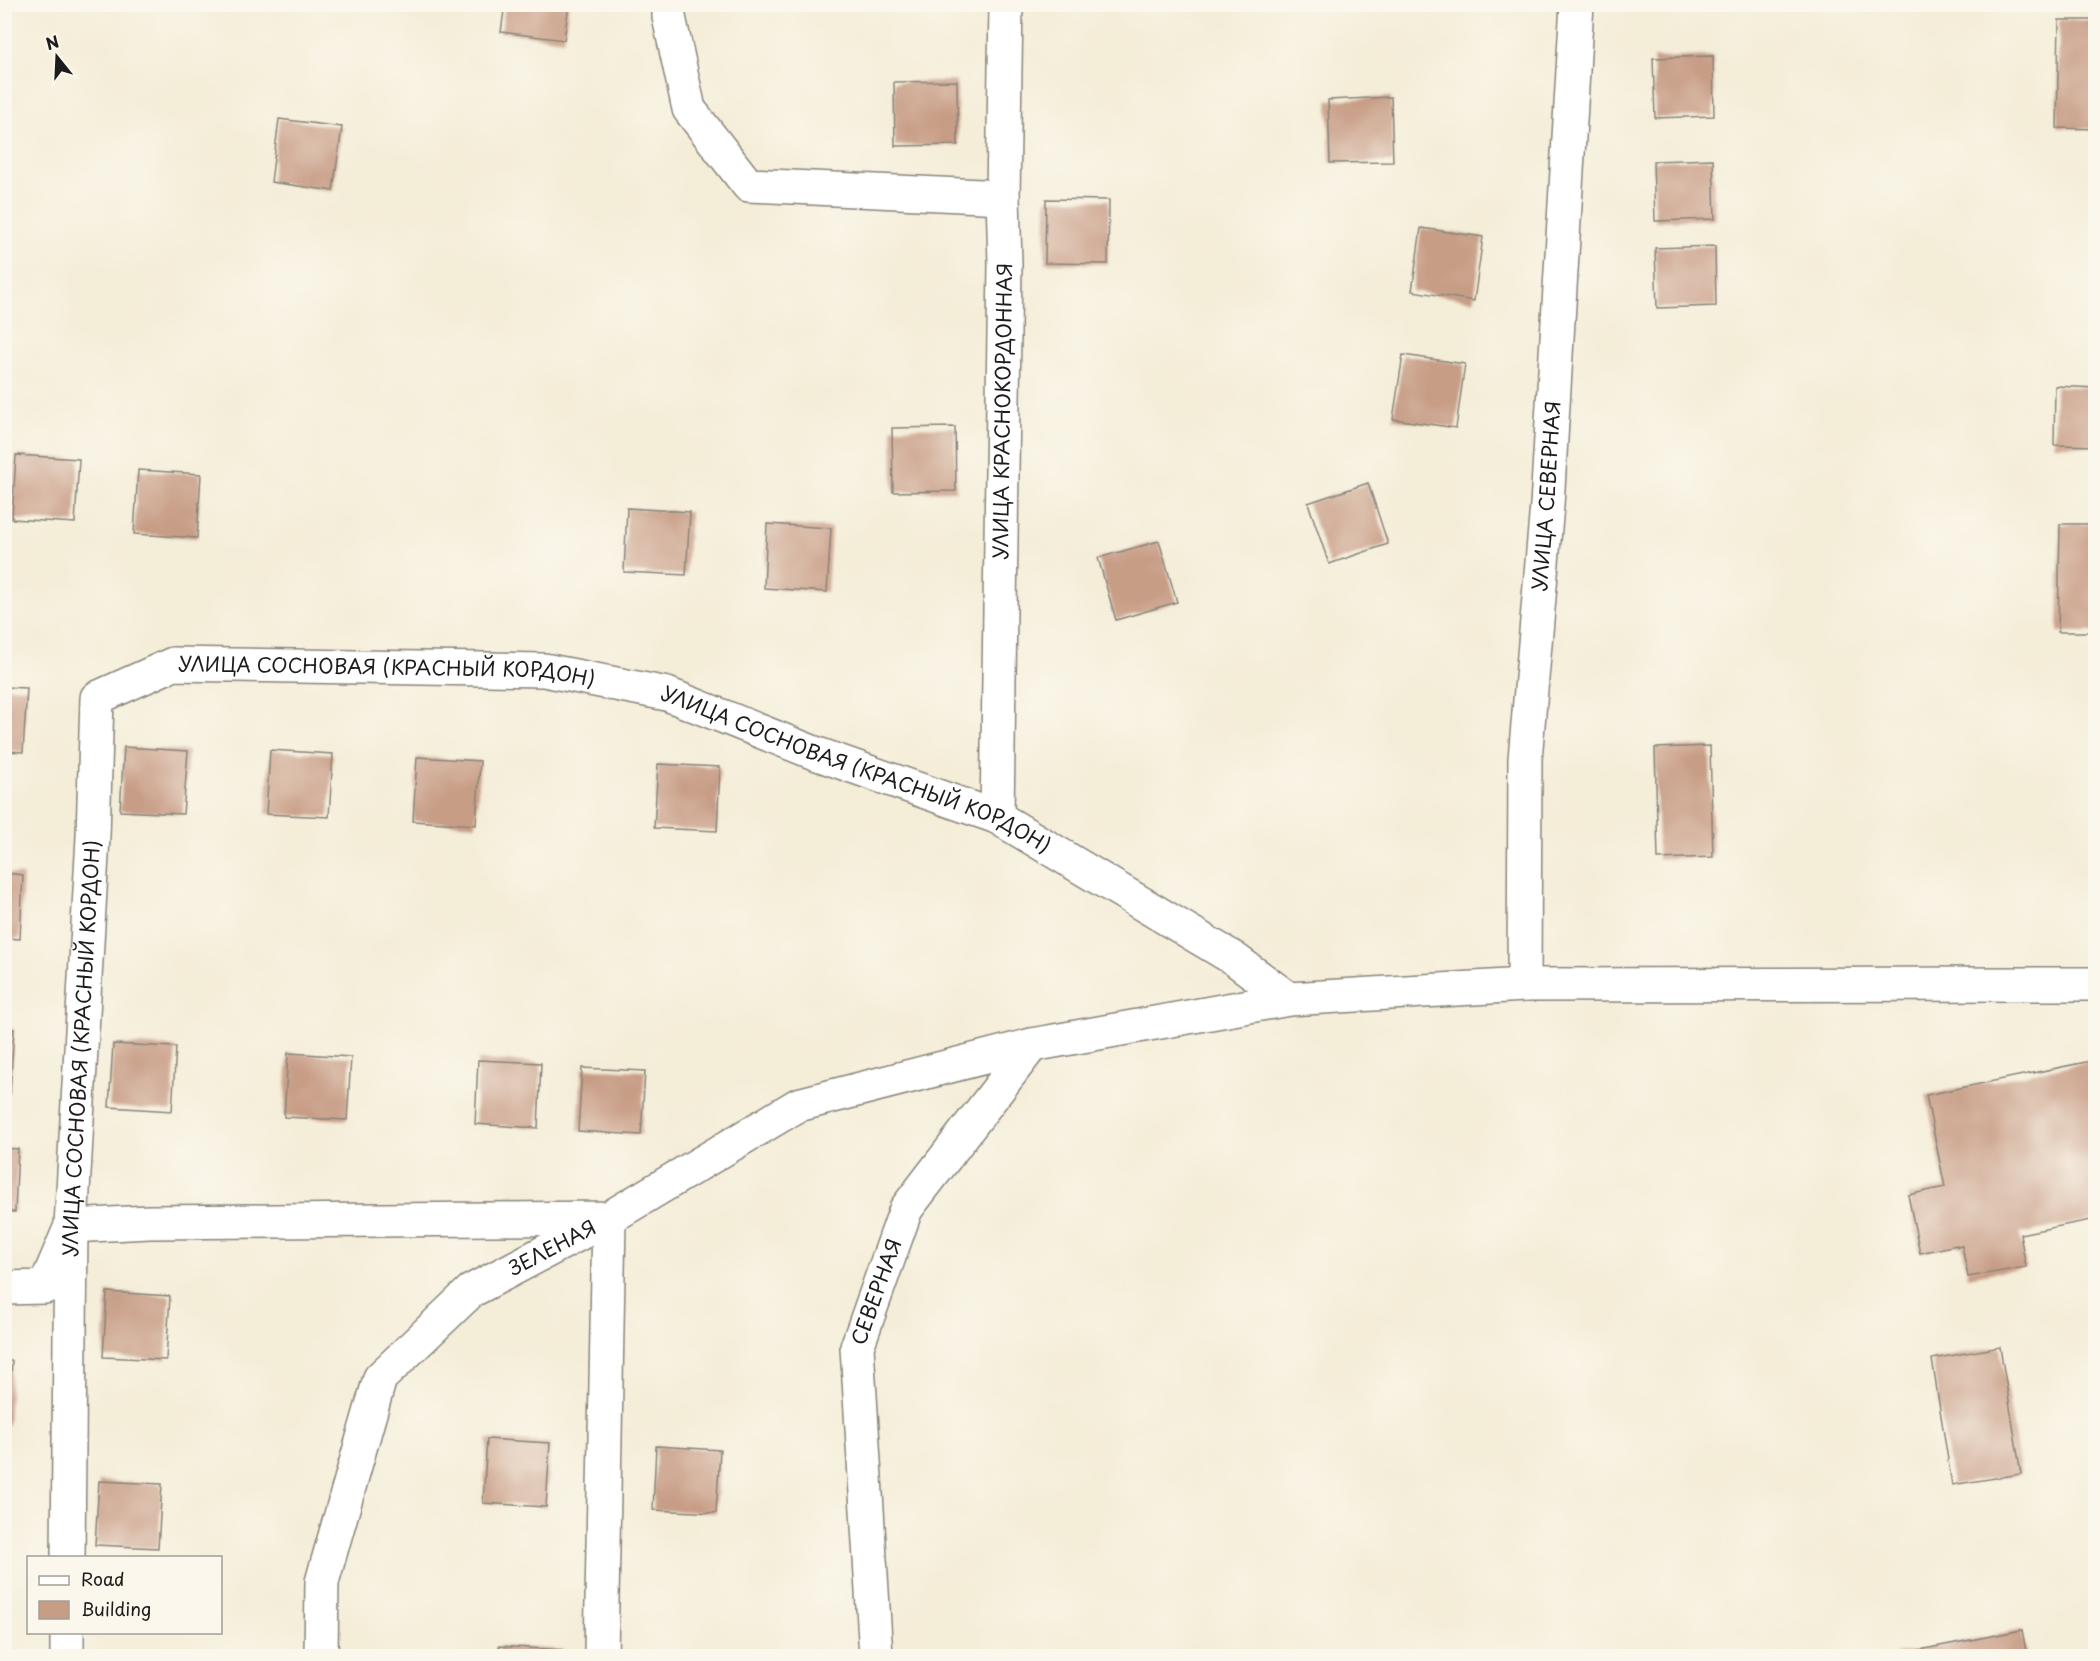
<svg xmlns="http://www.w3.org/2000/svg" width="2100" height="1661" viewBox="0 0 2100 1661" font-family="'Playpen Sans',sans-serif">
	<rect width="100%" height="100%" fill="#fbf7ec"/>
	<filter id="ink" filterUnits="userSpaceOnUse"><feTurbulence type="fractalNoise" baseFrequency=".0167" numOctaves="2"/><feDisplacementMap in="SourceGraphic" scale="12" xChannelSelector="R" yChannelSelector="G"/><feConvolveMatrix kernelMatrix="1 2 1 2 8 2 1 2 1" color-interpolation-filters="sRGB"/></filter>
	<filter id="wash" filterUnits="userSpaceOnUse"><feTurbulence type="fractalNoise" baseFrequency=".008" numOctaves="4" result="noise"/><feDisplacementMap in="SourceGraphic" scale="24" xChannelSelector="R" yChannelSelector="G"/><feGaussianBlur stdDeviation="1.35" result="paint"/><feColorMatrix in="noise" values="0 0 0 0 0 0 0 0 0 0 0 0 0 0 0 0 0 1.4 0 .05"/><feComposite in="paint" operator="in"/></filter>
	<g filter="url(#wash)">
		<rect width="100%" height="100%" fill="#f4edd8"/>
		<g id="blocks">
			<path fill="#c89d86" d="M 505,4 L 569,4 L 564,40 L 501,32 Z
				M 2059,20 L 2096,20 L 2096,129 L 2057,128 Z
				M 1713,56 L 1714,116 L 1655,118 L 1653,58 Z
				M 957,81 L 958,145 L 895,146 L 894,82 Z
				M 1391,97 L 1393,162 L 1330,163 L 1328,100 Z
				M 279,119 L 342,127 L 333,191 L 271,182 Z
				M 1713,159 L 1715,219 L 1655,221 L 1653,161 Z
				M 1046,199 L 1109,200 L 1108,264 L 1045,263 Z
				M 1421,228 L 1483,237 L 1474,301 L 1412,291 Z
				M 1715,246 L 1716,306 L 1657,308 L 1655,248 Z
				M 1403,355 L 1465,364 L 1456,428 L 1393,419 Z
				M 2055,386 L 2096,388 L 2096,446 L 2054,445 Z
				M 955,427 L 956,491 L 893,492 L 892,428 Z
				M 16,455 L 79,459 L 75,523 L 12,519 Z
				M 138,470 L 201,474 L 197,538 L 134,534 Z
				M 1368,483 L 1388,544 L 1329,564 L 1308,503 Z
				M 627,508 L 690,512 L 686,575 L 624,572 Z
				M 767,524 L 831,528 L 827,592 L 764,588 Z
				M 2060,524 L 2096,524 L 2096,632 L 2058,632 Z
				M 1159,541 L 1177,602 L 1116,620 L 1098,558 Z
				M 4,687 L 27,688 L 23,752 L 4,751 Z
				M 1710,746 L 1713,857 L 1658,859 L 1655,748 Z
				M 124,747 L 188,751 L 183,814 L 120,811 Z
				M 270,750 L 333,754 L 329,817 L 266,814 Z
				M 417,757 L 480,761 L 476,825 L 413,821 Z
				M 658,764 L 720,767 L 717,831 L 654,828 Z
				M 4,873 L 23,875 L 20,939 L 4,938 Z
				M 4,1028 L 14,1029 L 10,1093 L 4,1092 Z
				M 113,1044 L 176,1047 L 172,1111 L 109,1107 Z
				M 288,1053 L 351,1057 L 347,1120 L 284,1117 Z
				M 478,1060 L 541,1063 L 538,1128 L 475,1124 Z
				M 2096,1060 L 2096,1219 L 2020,1234 L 2026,1267 L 1968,1277 L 1962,1246 L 1957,1247 L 1957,1245 L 1920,1253 L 1908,1195 L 1945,1187 L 1926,1095 Z
				M 582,1068 L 645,1071 L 641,1135 L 578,1131 Z
				M 4,1148 L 18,1149 L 15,1212 L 4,1212 Z
				M 107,1292 L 170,1296 L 166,1360 L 103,1357 Z
				M 2000,1347 L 2021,1474 L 1952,1485 L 1932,1359 Z
				M 4,1361 L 12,1361 L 8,1425 L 4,1425 Z
				M 487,1439 L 550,1443 L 546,1507 L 483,1503 Z
				M 656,1446 L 720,1450 L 716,1513 L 653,1510 Z
				M 99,1481 L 162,1484 L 158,1548 L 95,1545 Z
				M 2022,1630 L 2027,1656 L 1893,1656 L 1899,1654 Z
				M 499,1646 L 562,1650 L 562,1656 L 498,1656 Z"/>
		</g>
	</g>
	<g filter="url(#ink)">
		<use href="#blocks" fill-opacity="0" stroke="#88847a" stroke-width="1.5"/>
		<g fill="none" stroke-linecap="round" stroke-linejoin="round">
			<defs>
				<g id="minor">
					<path d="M 669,4 L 669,17 L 689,109 L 748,185 L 1003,197"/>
					<path id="s1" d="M 997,817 L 1005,263 L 1003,197 L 1006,4"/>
					<path id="s2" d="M 1524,985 L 1525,759 L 1547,505 L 1577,4"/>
					<path d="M 4,1288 L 45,1287 L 71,1226 L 149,1222 L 609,1218 L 798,1105 L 1032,1045 L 1289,999 L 1524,985 L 2096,984"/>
					<path id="s3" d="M 68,1558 L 71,1226 L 93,837 L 97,698 L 173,664 L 544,670 L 667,694 L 812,752 L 997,817 L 1233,958 L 1289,999"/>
					<path d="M 67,1656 L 67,1632"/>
					<path id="s4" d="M 321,1656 L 322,1582 L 380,1378 L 471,1291 L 609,1218 L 601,1656"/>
					<path id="s5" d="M 876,1656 L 857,1347 L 906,1209 L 1032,1045"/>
				</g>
			</defs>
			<use href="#minor" stroke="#88847a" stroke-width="36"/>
			<use href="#minor" stroke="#fff" stroke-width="33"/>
		</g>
	</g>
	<g text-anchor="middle" stroke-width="5" stroke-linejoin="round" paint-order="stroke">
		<g font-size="20" fill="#1c1c1c" stroke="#fbf7ec">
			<text dy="7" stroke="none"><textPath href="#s1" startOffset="406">УЛИЦА КРАСНОКОРДОННАЯ</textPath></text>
			<text dy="7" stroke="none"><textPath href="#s2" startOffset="490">УЛИЦА СЕВЕРНАЯ</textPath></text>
			<text dy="7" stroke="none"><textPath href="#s3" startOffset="1158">УЛИЦА СОСНОВАЯ (КРАСНЫЙ КОРДОН)</textPath></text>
			<text dy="7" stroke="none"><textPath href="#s3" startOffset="1644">УЛИЦА СОСНОВАЯ (КРАСНЫЙ КОРДОН)</textPath></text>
			<text dy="7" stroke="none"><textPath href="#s3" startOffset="510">УЛИЦА СОСНОВАЯ (КРАСНЫЙ КОРДОН)</textPath></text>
			<text dy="7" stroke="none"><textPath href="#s4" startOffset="504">ЗЕЛЕНАЯ</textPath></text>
			<text dy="7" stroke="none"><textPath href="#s5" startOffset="368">СЕВЕРНАЯ</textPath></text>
		</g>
	</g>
	<rect width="2100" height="1661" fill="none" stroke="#fbf7ec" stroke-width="24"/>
	<rect x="27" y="1556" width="195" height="78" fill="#fbf7ec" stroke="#a29f99" stroke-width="1.5"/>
	<rect x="39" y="1576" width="30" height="9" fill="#ffffff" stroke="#a29f99" stroke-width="1.5"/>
	<text x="81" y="1586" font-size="18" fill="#1c1c1c">Road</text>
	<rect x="39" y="1601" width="30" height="18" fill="#c89d86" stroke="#a29f99" stroke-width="1.5"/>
	<text x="81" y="1616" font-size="18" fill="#1c1c1c">Building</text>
	<g transform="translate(57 57) rotate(342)" stroke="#fbf7ec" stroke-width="4.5" paint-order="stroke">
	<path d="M0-4.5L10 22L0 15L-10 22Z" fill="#1c1c1c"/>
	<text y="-9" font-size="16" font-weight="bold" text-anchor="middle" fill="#1c1c1c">N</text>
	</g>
</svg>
